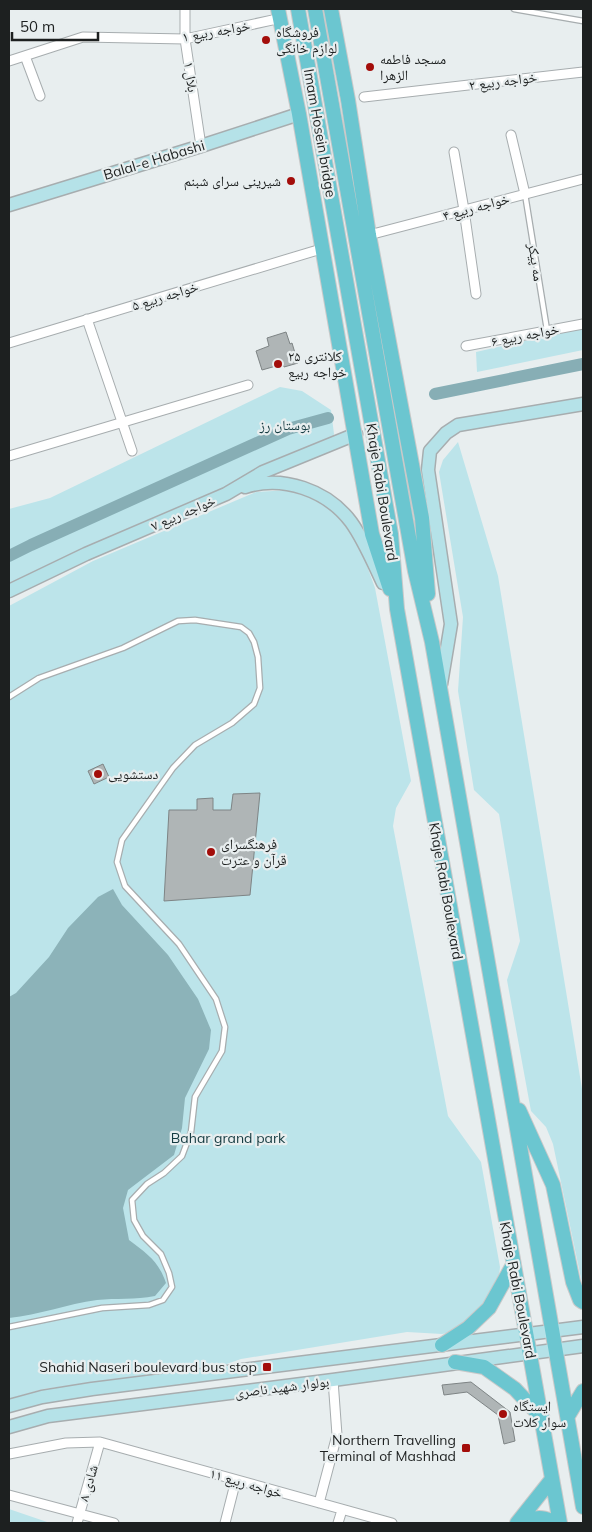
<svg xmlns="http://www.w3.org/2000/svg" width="592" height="1532" viewBox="0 0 592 1532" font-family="Mulish,'Noto Naskh Arabic',sans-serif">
	<rect width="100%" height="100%" fill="#e8eeef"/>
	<path fill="#bce4ea" d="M 583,328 L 583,350 L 477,372 L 476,352 Z
		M 280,387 L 302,391 L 331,410 L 334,434 L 331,447 L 103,541 L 9,584 L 9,509 L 50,498 Z
		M 458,442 L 498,576 L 583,1095 L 583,1288 L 553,1144 L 546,1127 L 531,1111 L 507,980 L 520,941 L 499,814 L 474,790 L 458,691 L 463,617 L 439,472 L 443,460 Z
		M 290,490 L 320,499 L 346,526 L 362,552 L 375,588 L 411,781 L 396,808 L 393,826 L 448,1116 L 481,1162 L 500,1267 L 498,1286 L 468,1322 L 452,1332 L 442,1334 L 407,1332 L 241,1359 L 221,1366 L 43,1389 L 9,1399 L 9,606 L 93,561 L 256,492 Z
		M 9,1509 L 50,1523 L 9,1523 Z"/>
	<path fill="#8cb3b9" d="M 113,889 L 122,905 L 168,955 L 198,999 L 211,1030 L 209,1049 L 185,1098 L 182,1128 L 174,1155 L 128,1190 L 123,1208 L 129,1240 C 147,1254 158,1260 166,1283 L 155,1296 C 135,1300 116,1298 97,1300 C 67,1304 39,1315 9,1318 L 9,997 L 16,993 L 49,957 L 68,928 L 98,897 Z"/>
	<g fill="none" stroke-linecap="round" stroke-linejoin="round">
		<path stroke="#87aeb5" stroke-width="12" d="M 435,394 L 583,364
			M 9,556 L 31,545 L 288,429 L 328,418"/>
	</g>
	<path fill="#afb5b6" stroke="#7e8485" d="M 286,332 L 290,344 L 292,343 L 298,363 L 284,367 L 283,364 L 262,370 L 256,351 L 269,346 L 267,338 Z
		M 103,764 L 109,777 L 94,784 L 88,771 Z
		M 260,793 L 250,895 L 164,901 L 169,810 L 197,810 L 197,799 L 213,798 L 213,810 L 231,810 L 233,794 Z
		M 471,1382 L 510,1412 L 515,1441 L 504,1444 L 498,1415 L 467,1392 L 444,1395 L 442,1385 Z"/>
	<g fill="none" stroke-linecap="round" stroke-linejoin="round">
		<defs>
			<path id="lane" d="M 514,9 L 583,21
				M 525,194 L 547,330
				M 9,697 L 39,678 L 123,648 L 178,621 L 195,620 L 241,627 L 249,633 L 254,642 L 258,657 L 260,688 L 254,704 L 232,723 L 195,745 L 173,768 L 122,840 L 117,862 L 125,886 L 179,944 L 216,999 L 225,1027 L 222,1051 L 195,1097 L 191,1132 L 182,1156 L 164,1173 L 147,1184 L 132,1200 L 134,1220 L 143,1236 L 161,1254 L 169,1273 L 172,1287 L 163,1300 L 149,1305 L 102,1308 L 9,1327"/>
			<path id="street" d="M 185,9 L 185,39 L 201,146
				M 25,56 L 40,96
				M 9,61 L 83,37 L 185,39 L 277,19
				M 364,97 L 583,72
				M 511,135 L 525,194
				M 454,152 L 464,210 L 476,294
				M 369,235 L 583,179
				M 87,319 L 132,451
				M 9,343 L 321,249
				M 466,346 L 583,324
				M 9,456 L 248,385
				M 9,1454 L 66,1443 L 100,1442 L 392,1523
				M 9,1495 L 114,1523
				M 319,1503 L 337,1435 L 333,1380
				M 77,1523 L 100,1442
				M 225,1523 L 236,1480
				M 338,1523 L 342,1510"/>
			<path id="secondary" d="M 9,205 L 201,146 L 299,114
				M 245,487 C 283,475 327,490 351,522 C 364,540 373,562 383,583
				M 9,591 L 86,554 L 226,494 L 263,472 L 356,434
				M 441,684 L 451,624 L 428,470 L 430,451 L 446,433 L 458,425 L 583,404
				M 9,1406 L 42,1397 L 92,1389 L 583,1327
				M 9,1427 L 48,1416 L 333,1380 L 583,1346"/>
			<path id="primary" d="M 278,9 L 299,114 L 372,534 L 390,589
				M 298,9 L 391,534 L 397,609 C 450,914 508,1218 560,1523
				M 315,9 L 415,571 L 432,642 L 583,1507
				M 331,9 L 348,100 L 369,235 L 422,518 L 428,594
				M 519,1110 L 553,1185 L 573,1282 L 580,1300 L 583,1302
				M 442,1345 L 468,1328 L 489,1308 L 513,1265
				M 455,1362 L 484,1367 L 515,1389 L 543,1419
				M 568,1416 L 583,1391
				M 517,1523 L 552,1479
				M 527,1523 C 536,1514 548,1519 558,1523"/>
		</defs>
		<use href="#lane" stroke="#a7adaf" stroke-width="7"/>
		<use href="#street" stroke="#a7adaf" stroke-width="11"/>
		<use href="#secondary" stroke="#a7adaf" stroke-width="15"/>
		<use href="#primary" stroke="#c9c9c9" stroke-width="16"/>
		<use href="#lane" stroke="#fff" stroke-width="4.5"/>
		<use href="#street" stroke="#fff" stroke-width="9"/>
		<use href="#secondary" stroke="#b5e2e8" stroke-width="12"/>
		<use href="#primary" stroke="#6bc6d0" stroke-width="14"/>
	</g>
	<g fill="#a30d0a" stroke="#e8eeef" stroke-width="2">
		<circle cx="266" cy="40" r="5"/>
		<circle cx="370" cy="67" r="5"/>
		<circle cx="291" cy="181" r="5"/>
		<circle cx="278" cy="364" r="5"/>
		<circle cx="98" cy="774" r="5"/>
		<circle cx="211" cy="852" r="5"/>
		<rect x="262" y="1362" width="10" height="10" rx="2.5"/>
		<circle cx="503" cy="1414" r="5"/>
		<rect x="461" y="1443" width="10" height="10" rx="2.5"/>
	</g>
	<g text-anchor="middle" stroke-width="4.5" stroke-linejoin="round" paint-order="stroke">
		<g font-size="14" fill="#1d2020" stroke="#e8eeef">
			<text transform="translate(216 31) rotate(-10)" y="5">خواجه ربیع ۱</text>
			<text transform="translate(191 77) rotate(82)" y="5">بلال ۱</text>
			<text transform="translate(503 81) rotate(-7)" y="5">خواجه ربیع ۲</text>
			<text transform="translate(320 133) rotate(80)" y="5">Imam Hosein bridge</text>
			<text transform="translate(154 160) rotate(-17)" y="5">Balal-e Habashi</text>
			<text transform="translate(476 207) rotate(-15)" y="5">خواجه ربیع ۴</text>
			<text transform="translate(536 262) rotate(81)" y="5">مه پیکر</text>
			<text transform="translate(165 296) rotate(-17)" y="5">خواجه ربیع ۵</text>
			<text transform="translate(525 335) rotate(-11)" y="5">خواجه ربیع ۶</text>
			<text transform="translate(382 492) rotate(81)" y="5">Khaje Rabi Boulevard</text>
			<text transform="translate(183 513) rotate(-23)" y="5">خواجه ربیع ۷</text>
			<text transform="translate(446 891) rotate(80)" y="5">Khaje Rabi Boulevard</text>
			<text transform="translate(518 1290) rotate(79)" y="5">Khaje Rabi Boulevard</text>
			<text transform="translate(282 1387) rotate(-7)" y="5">بولوار شهید ناصری</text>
			<text transform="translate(88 1483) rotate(-74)" y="5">شادی ۸</text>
			<text transform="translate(246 1483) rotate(16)" y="5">خواجه ربیع ۱۱</text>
		</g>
		<g font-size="14" fill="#1d2020" stroke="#e8eeef" text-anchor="start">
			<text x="276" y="37">فروشگاه<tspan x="276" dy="16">لوازم خانگی</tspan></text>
			<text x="380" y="64">مسجد فاطمه<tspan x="380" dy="16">الزهرا</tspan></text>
			<text x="281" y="186" text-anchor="end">شیرینی سرای شبنم</text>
			<text x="288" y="361">کلانتری ٢۵<tspan x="288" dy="16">خواجه ربیع</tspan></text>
			<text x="108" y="779">دستشویی</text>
			<text x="221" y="849">فرهنگسرای<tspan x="221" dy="16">قرآن و عترت</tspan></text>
			<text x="257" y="1372" text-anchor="end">Shahid Naseri boulevard bus stop</text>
			<text x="513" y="1411">ایستگاه<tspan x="513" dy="16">سوار کلات</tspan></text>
			<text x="456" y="1445" text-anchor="end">Northern Travelling<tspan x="456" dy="16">Terminal of Mashhad</tspan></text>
		</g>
		<g font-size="14" fill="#153b41" stroke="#e8eeef">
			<text x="285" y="430">بوستان رز</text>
			<text x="228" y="1143">Bahar grand park</text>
		</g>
	</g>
	<rect width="592" height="1532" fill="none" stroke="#1d2020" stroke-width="20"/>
	<path d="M12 32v8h86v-8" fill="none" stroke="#1d2020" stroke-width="2.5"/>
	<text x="20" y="32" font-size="15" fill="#1d2020" stroke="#e8eeef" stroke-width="4" paint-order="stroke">50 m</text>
</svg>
